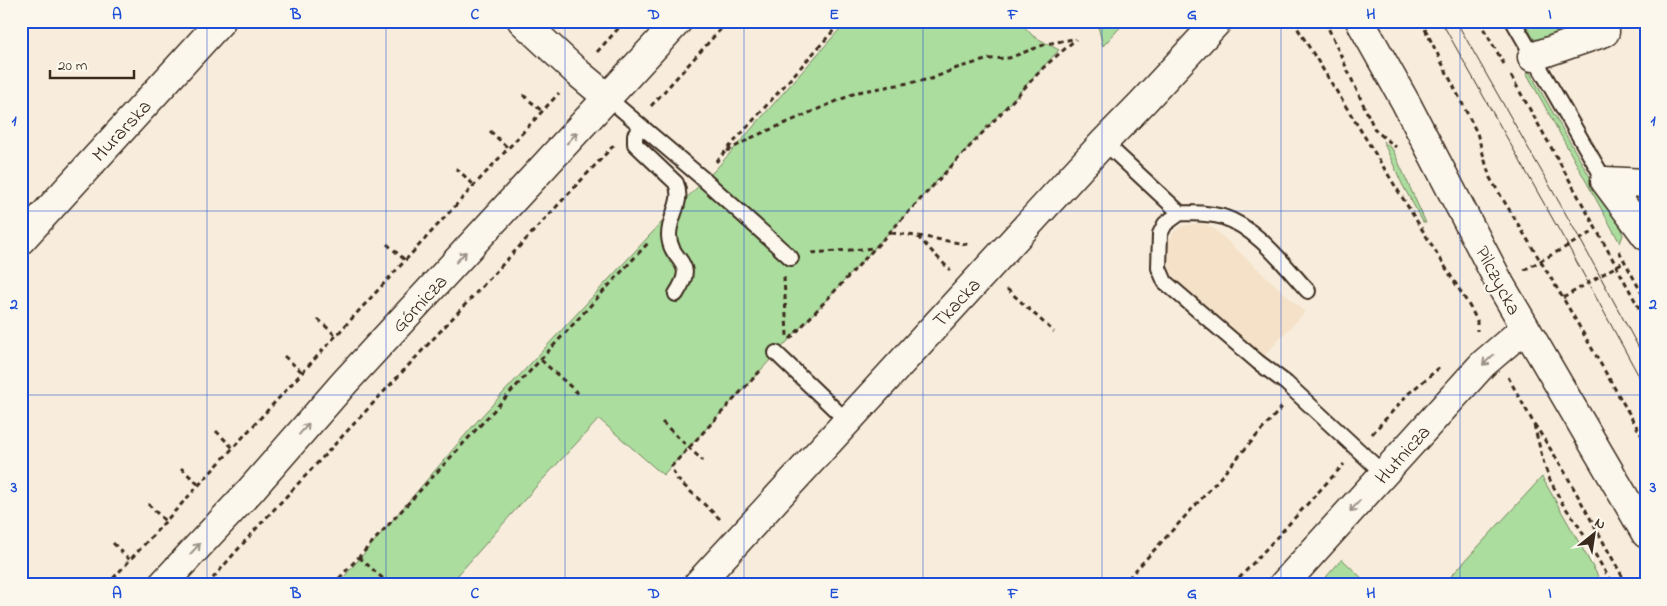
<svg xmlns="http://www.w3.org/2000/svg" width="1667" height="606" viewBox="0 0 1667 606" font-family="'Indie Flower',sans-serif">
	<rect width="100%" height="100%" fill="#f8eddc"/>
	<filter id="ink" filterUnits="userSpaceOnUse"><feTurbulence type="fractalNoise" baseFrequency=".02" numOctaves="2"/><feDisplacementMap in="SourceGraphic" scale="10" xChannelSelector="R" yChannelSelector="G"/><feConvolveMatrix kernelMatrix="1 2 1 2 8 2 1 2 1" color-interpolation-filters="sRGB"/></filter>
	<g filter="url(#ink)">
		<path fill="#f4e1c8" d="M 1201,223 L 1213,228 L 1305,312 L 1264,356 L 1178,282 L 1170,271 L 1168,242 L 1174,232 L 1181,226 Z"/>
		<path fill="#abdd9e" stroke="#73845e" d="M 847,21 L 1019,21 L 1033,36 L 1059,50 L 663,475 L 599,419 L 533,490 L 449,585 L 337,585 L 479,419 L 663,221 L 715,170 Z
			M 1099,21 L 1126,21 L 1103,46 L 1098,26 Z
			M 1524,21 L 1566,21 L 1571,33 L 1541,42 L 1533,38 Z
			M 1529,71 L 1590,177 L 1620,221 L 1623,235 L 1620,243 L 1527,74 Z
			M 1383,141 L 1393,150 L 1426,223 L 1423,222 L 1402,184 Z
			M 1542,477 L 1603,585 L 1443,585 Z
			M 1342,559 L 1369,585 L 1319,585 Z"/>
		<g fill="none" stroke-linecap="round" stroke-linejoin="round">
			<defs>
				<path id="lane" d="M 1513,21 L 1605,181
					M 608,98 L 701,177 L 791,258
					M 642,127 L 635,135 L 635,144 L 676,183 C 684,202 669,216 669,235 C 670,264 699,259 676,294
					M 1104,142 L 1180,213 C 1195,213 1209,213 1223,217 C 1256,227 1285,266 1308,291
					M 1180,213 L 1165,224 L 1160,234 L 1159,268 L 1165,282 L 1258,362 L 1286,383 L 1384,474
					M 776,353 L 847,421"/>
				<path id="street" d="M 522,21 L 578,73 L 608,98
					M 1532,57 L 1605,32
					M 1605,181 L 1646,236
					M 1605,181 L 1646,183
					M 21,240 L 221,21
					M 697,585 L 1104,142 L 1142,103 L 1218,21"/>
				<path id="secondary" d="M 1360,21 L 1406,103 L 1500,284 L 1646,534
					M 162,585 L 248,493 L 345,382 L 678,21
					M 1283,585 L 1483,364 L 1525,328"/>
			</defs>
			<use href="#lane" stroke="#3b2a1e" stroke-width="18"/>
			<use href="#street" stroke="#3b2a1e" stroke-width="31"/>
			<use href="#secondary" stroke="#3b2a1e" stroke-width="31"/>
			<path stroke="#3b2a1e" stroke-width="3" stroke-dasharray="5 4" stroke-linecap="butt" d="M 1293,21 L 1467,302 L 1477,320 L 1477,331
				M 1325,21 L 1375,130 L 1396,147
				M 1421,21 L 1477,133 L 1490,178 L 1563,298 L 1646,443
				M 1479,21 L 1504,64
				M 597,52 L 625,21
				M 1511,76 C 1557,157 1602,239 1646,321
				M 523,95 L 542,111
				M 651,106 L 728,21
				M 490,131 L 509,149
				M 727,151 L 753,137 L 858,92 L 931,79 L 957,68 L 989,59 L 1009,58 L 1046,44 L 1073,39
				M 716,162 L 842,21
				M 456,168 L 475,186
				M 891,233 L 917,236 L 950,270
				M 918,236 L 971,245
				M 387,244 L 406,261
				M 1619,251 L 1646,301
				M 812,253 L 875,248
				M 1524,270 L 1593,232
				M 784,277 L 787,336
				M 1007,289 L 1054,332
				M 1563,298 L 1625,261
				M 318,319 L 336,336
				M 790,339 L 1044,67 L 1076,39
				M 284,356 L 302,372
				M 541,360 L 581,396
				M 1508,377 L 1533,422 L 1562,467 L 1627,585
				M 662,422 L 703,461
				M 1534,425 L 1544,464 L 1549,478 L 1562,503 L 1578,525 L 1613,585
				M 216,431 L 233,448
				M 1372,434 L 1408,394 L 1439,368
				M 181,468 L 199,485
				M 148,504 L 166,522
				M 720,519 L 677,479 L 671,467 L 762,369
				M 113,543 L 130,560
				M 359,557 L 390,585
				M 78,580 L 84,585
				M 107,585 L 559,93
				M 207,585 L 253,532 L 614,145
				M 333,585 L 648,243
				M 1122,585 L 1203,497 L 1282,407
				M 1233,585 L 1344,464"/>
			<use href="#lane" stroke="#fbf7ec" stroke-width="14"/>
			<use href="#street" stroke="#fbf7ec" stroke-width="28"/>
			<use href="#secondary" stroke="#fbf7ec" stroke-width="28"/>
			<path stroke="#3b2a1e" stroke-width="1" d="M 1441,21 L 1568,246 L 1646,389
				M 1456,21 L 1580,239 L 1646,361"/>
		</g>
		<defs><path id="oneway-shaft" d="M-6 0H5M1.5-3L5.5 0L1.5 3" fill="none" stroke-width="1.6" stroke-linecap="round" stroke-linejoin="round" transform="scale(1.25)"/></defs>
		<g stroke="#9b9085">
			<use href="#oneway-shaft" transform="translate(572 138) rotate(-47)"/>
			<use href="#oneway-shaft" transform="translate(461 257) rotate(-47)"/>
			<use href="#oneway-shaft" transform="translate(1488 360) rotate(137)"/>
			<use href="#oneway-shaft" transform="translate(304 429) rotate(-49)"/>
			<use href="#oneway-shaft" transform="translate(1355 506) rotate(132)"/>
			<use href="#oneway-shaft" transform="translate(195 549) rotate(-47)"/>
		</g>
	</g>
	<path fill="none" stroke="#1d4ed8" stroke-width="1" stroke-opacity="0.55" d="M 207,21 L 207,585M 386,21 L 386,585M 565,21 L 565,585M 744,21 L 744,585M 923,21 L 923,585M 1102,21 L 1102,585M 1281,21 L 1281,585M 1460,21 L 1460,585M 21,211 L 1646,211M 21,395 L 1646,395"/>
	<g text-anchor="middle" stroke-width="4.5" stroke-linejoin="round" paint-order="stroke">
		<g font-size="20" fill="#3b2a1e" stroke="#fbf7ec">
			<text transform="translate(121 130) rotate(-47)" y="7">Murarska</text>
			<text transform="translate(1499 280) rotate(62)" y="7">Pilczycka</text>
			<text transform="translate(956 302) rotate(-47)" y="7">Tkacka</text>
			<text transform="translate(419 303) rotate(-47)" y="7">Górnicza</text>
			<text transform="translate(1402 454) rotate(-48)" y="7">Hutnicza</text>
		</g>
	</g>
	<rect width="1667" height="606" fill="none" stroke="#fbf7ec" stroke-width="55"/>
	<g transform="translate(1594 534) rotate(30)" stroke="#fbf7ec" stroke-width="4" paint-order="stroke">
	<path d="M0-4L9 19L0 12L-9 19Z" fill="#3b2a1e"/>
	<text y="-8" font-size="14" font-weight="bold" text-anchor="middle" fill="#3b2a1e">N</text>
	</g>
	<path d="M50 70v8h84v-8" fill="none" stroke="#3b2a1e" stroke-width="2.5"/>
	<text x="58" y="70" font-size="15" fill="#3b2a1e" stroke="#fbf7ec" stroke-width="4" paint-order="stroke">20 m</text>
	<rect x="28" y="28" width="1612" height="550" fill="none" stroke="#1d4ed8" stroke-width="2"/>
	<g font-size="16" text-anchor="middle" font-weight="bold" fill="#1d4ed8">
		<text x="117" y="19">A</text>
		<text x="296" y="19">B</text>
		<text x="475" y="19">C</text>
		<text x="654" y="19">D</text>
		<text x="834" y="19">E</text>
		<text x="1013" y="19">F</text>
		<text x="1192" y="19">G</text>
		<text x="1371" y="19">H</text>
		<text x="1550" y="19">I</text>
		<text x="14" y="125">1</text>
		<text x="1653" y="125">1</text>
		<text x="14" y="309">2</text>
		<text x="1653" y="309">2</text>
		<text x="14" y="492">3</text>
		<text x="1653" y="492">3</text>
		<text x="117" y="598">A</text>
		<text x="296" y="598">B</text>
		<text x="475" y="598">C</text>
		<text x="654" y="598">D</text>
		<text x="834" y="598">E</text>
		<text x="1013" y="598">F</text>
		<text x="1192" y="598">G</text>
		<text x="1371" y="598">H</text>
		<text x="1550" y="598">I</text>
	</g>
</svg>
